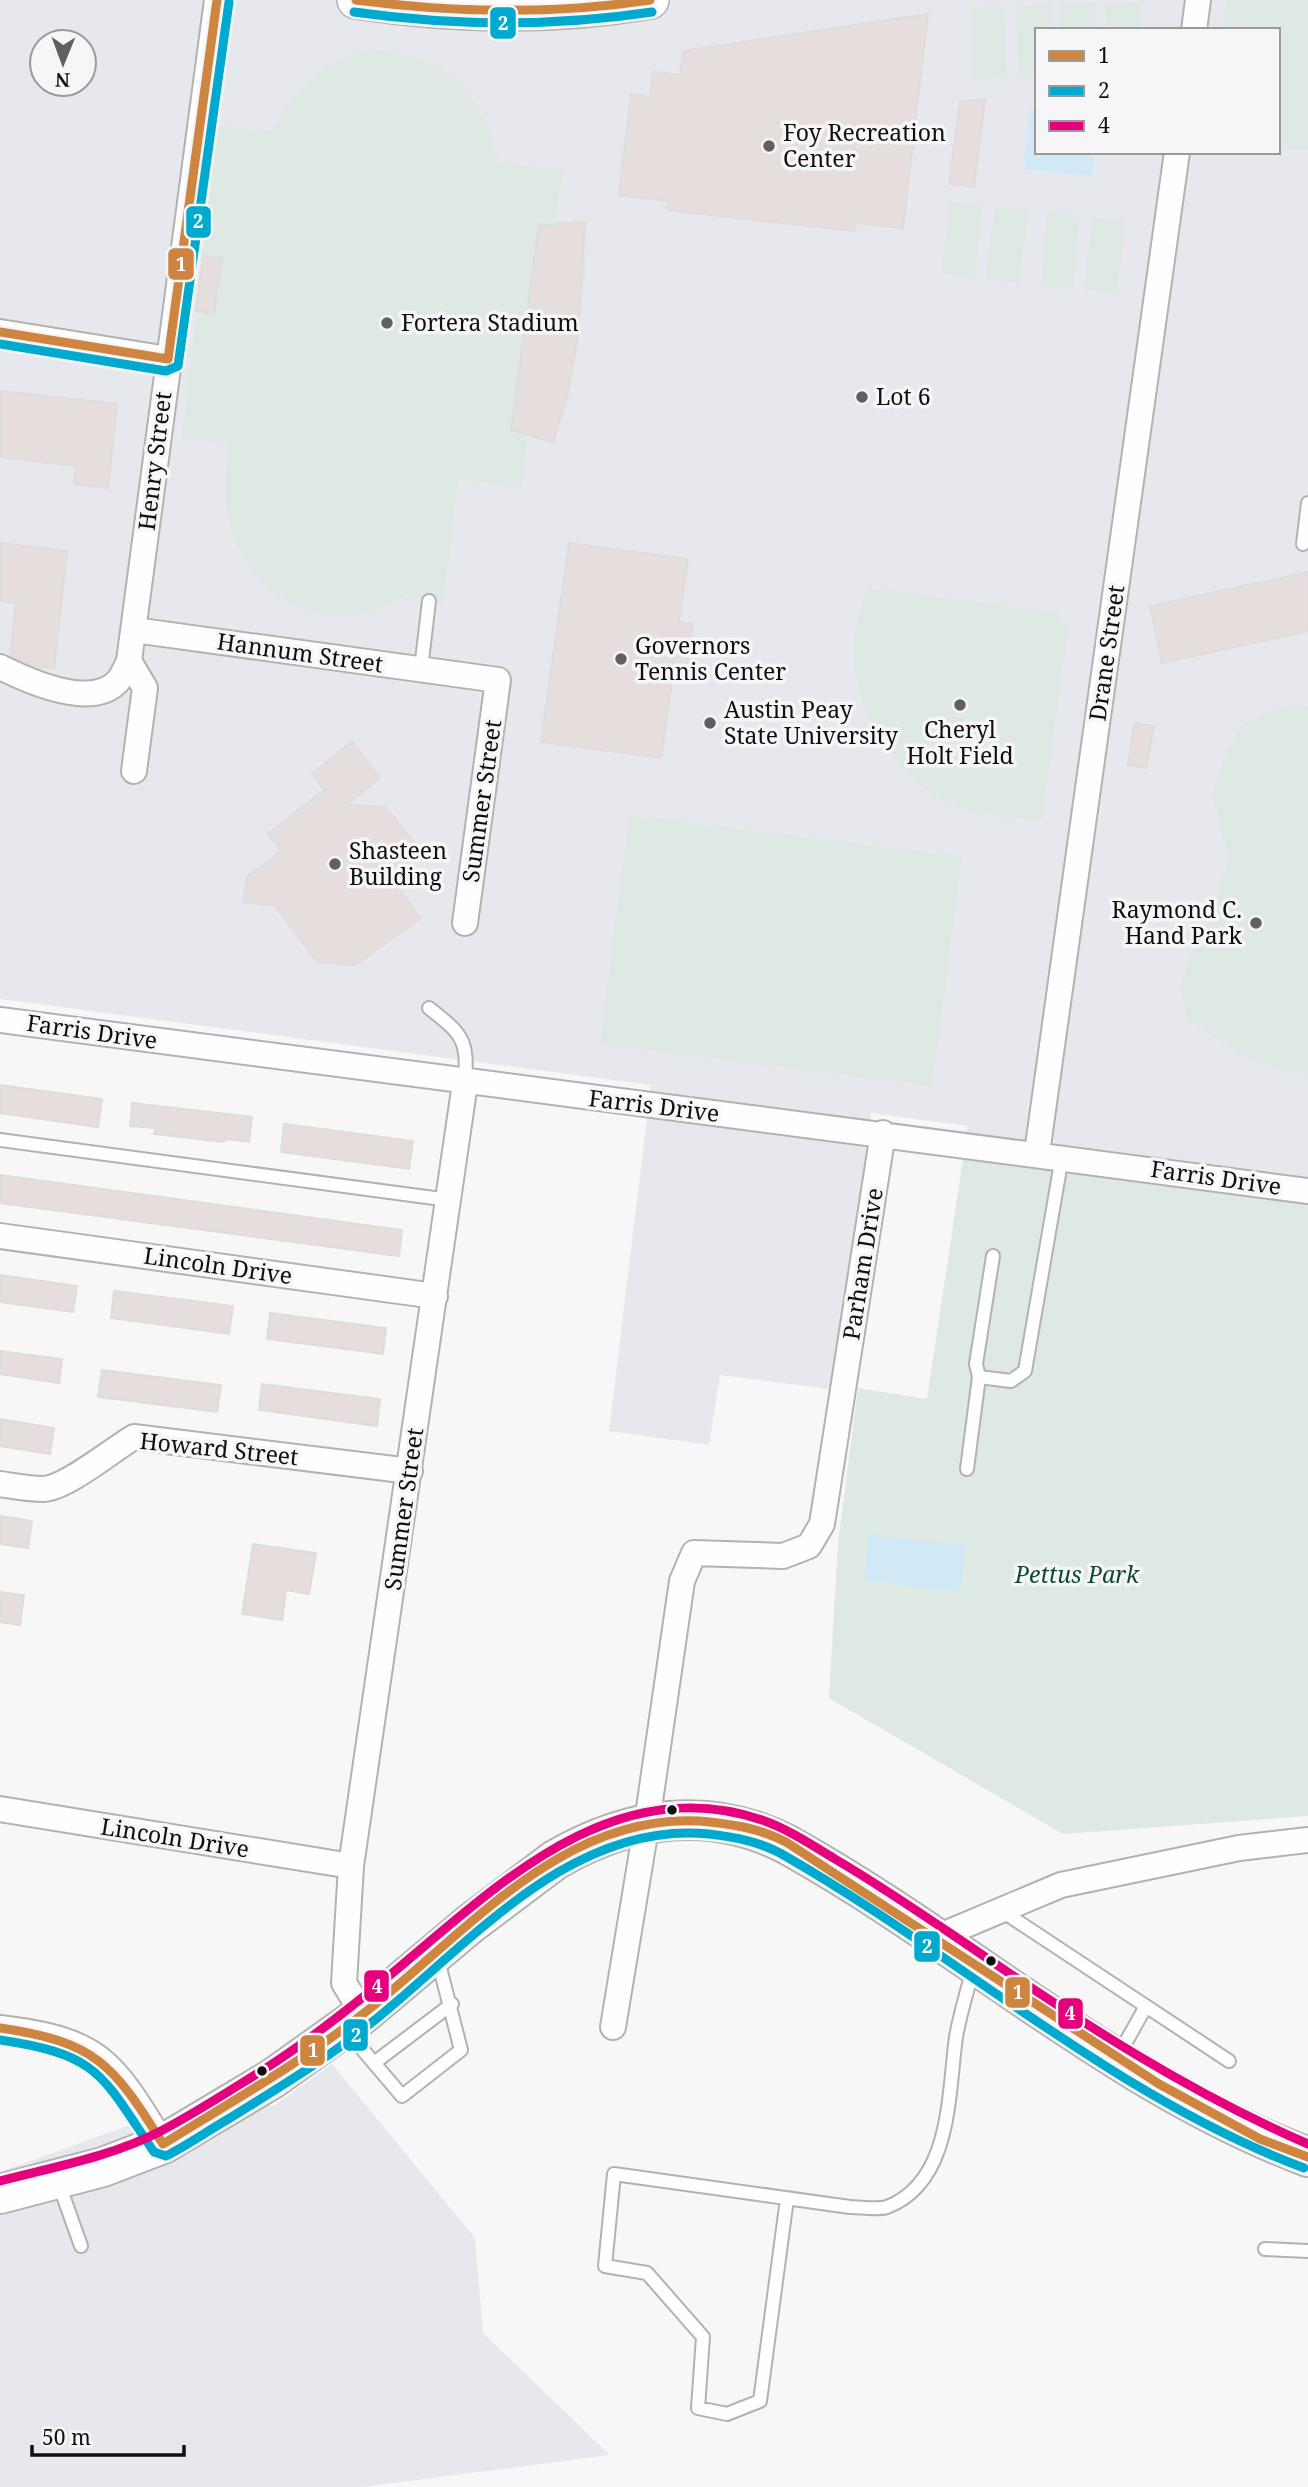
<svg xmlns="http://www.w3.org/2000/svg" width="1308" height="2487" viewBox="0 0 1308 2487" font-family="'Noto Serif',serif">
	<rect width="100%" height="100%" fill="#f7f7f7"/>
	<path fill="#e7e8ed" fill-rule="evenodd" d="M 0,0 L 1308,0 L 1308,1200 L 963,1159 L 967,1126 L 871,1113 L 837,1390 L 720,1375 L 709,1445 L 609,1431 L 651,1085 L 0,999 ZM 1037,30 L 1278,30 L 1278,152 L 1037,152 ZM 42,42 L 84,42 L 84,84 L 42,84 Z
		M 332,2064 L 475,2238 L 483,2333 L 610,2455 L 362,2487 L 0,2487 L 0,2172 L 127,2126 L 275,2105 Z"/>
	<path fill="#dde9e2" d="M 1226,0 L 1308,0 L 1308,149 L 1278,149 L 1278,30 L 1222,30 Z
		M 1096,3 L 1096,30 L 1060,30 L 1060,4 Z
		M 1139,3 L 1140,30 L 1106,30 L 1105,4 Z
		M 1051,4 L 1051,30 L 1037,30 L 1037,78 L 1018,78 L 1016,6 Z
		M 1005,6 L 1007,79 L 973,80 L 971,7 Z
		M 372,50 C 452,60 476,86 499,161 L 563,171 L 555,222 L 571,223 L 571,219 L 583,219 C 593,283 572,383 552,445 L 528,435 L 521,487 L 458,480 L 443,603 L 416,599 L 412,592 C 405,593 404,596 398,600 C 385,607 367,613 352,614 C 284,622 228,562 225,496 C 224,479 227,460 228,442 L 182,438 L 218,125 L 272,131 C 297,84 320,63 372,50 Z
		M 950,202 L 983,206 L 974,278 L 941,274 Z
		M 995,207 L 1028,211 L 1019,284 L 985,279 Z
		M 1047,212 L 1080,216 L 1073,288 L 1041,285 Z
		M 1092,218 L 1125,222 L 1117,294 L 1084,290 Z
		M 868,588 L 1057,613 L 1068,627 L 1042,820 C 1006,819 971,816 938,797 C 869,757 832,662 868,588 Z
		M 1293,706 L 1308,707 L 1308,1074 C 1260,1070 1223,1045 1186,1017 L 1180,984 L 1229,861 L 1212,792 L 1228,748 L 1242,725 L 1266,713 Z
		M 629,815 L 962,857 L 932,1086 L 600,1044 Z
		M 963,1159 L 1308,1200 L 1308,1816 L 1063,1834 L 829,1698 L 838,1543 L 858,1388 L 927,1399 Z"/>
	<path fill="#d1e8f7" d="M 1030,109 L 1037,109 L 1037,152 L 1095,152 L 1092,176 L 1024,169 Z
		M 869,1534 L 965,1546 L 960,1592 L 864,1580 Z"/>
	<path fill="#e5dedd" stroke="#dedddd" stroke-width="2" d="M 928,14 L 903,228 L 855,223 L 854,231 L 667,210 L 668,201 L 619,195 L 631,94 L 650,97 L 653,72 L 680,75 L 683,51 Z
		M 985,100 L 974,187 L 949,184 L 960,101 Z
		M 555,223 L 585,223 L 578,334 L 568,394 L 553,442 L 511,430 L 539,224 L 554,226 Z
		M 203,256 L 222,258 L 214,314 L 196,311 Z
		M 0,391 L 117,404 L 108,488 L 74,484 L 76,466 L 0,457 Z
		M 0,543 L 67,551 L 54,668 L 33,666 L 10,655 L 16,603 L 0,601 Z
		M 569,543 L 688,559 L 679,622 L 693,624 L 686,675 L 673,673 L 661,758 L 541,742 Z
		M 1308,572 L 1308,631 L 1162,663 L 1150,606 Z
		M 1134,723 L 1154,726 L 1146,768 L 1128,765 Z
		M 352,741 L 380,778 L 346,805 L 385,807 L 422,852 L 389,876 L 421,918 L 355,965 L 317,962 L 275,906 L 243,902 L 247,877 L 281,851 L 268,834 L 324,790 L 312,774 Z
		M 0,1085 L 102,1099 L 98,1127 L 0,1113 Z
		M 132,1103 L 252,1117 L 249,1142 L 225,1139 L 224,1142 L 154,1134 L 155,1128 L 130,1126 Z
		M 284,1124 L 413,1141 L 409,1169 L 281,1152 Z
		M 0,1175 L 402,1230 L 399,1256 L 0,1203 Z
		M 0,1275 L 77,1286 L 73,1312 L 0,1302 Z
		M 114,1291 L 233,1306 L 229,1334 L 111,1318 Z
		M 270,1313 L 386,1328 L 383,1354 L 267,1339 Z
		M 0,1351 L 62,1359 L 59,1383 L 0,1374 Z
		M 102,1370 L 221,1385 L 217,1412 L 98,1397 Z
		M 262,1384 L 380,1399 L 377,1426 L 259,1410 Z
		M 0,1419 L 54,1428 L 50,1454 L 0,1446 Z
		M 0,1516 L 32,1521 L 28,1548 L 0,1544 Z
		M 253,1544 L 316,1553 L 309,1594 L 286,1590 L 282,1620 L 242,1614 Z
		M 0,1592 L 24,1595 L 20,1625 L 0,1622 Z"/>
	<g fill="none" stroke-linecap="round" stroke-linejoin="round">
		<defs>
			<path id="service" d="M 1303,544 L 1308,503
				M 421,669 L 429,601
				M 429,1008 C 463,1035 468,1039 465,1083
				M 0,1140 L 449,1200
				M 979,1377 L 976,1364 L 993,1256
				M 967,1469 L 979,1377 L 1011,1381 L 1025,1371 L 1062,1157
				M 1002,1911 L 1229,2061
				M 346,2030 L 402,2096 L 461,2050 L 438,1960
				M 1118,2056 L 1145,2008
				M 374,2063 L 452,2004
				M 59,2184 L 81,2246
				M 787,2199 L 760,2401 L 727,2414 L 698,2408 L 703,2337 L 647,2273 L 605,2266 L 614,2174 L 850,2207 C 861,2207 877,2210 887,2207 C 952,2182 948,2094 956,2037 C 960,2014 967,1992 973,1969
				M 1265,2249 L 1308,2251"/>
			<path id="minor" d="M 1194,30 L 1198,0
				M 0,332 L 168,359
				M 134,630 L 498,680 L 465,923
				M 129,661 L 145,688 L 134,771
				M 0,667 C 28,681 93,711 119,680 C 123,675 126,667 129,661 L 217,0
				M 0,1020 C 436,1079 872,1131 1308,1191
				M 1037,1153 L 1177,152
				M 0,1236 L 435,1296
				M 0,1484 C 14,1486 30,1489 44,1489 C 66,1488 112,1450 134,1437 L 410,1471
				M 0,1809 L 351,1866
				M 935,1938 L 1061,1885 L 1239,1848 L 1308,1840
				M 363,2014 L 344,1983 L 351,1866 L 465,1083
				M 613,2027 L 647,1822 L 682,1581 L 694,1553 L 783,1556 L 809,1546 L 822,1524 L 883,1133
				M 0,2028 C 101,2040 112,2061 163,2144"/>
			<path id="primary" d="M 356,0 C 455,15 552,17 650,0"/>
			<path id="trunk" d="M 0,2194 L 103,2167 L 163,2144 L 272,2079 L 363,2014 L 470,1924 L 555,1860 C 629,1817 709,1804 788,1845 C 964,1943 1118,2085 1308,2157"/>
		</defs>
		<use href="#service" stroke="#b2b2b2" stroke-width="16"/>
		<use href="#minor" stroke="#b2b2b2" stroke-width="28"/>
		<use href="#primary" stroke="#b2b2b2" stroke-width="40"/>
		<use href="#trunk" stroke="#b2b2b2" stroke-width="42"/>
		<use href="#service" stroke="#fefefe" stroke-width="12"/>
		<use href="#minor" stroke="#fefefe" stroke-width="24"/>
		<use href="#primary" stroke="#fefefe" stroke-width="37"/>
		<use href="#trunk" stroke="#fefefe" stroke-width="38"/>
		<defs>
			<path id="bus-1" d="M 356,0 C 455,13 551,15 650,0
				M 0,332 L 168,359 L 217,0
				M 0,2028 C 96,2042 113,2064 163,2144 C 229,2103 297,2065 359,2017 C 464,1937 564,1807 710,1822 C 737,1825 761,1829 786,1842 L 1159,2084 L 1260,2139 L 1308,2157"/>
			<path id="bus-2" d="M 354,12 C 454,26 552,27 652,12
				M 0,344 L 166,371 L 178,366 L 229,2
				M 0,2040 C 100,2055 101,2074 154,2152 L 166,2156 C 188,2145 209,2130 230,2118 C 278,2088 327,2059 371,2023 C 469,1945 571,1820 709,1834 C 734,1837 757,1841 780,1853 C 954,1952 1116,2098 1304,2168"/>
			<path id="bus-3" d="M 0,2181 C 53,2167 110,2157 159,2132 C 194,2114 229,2091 263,2070 C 312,2039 358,2002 402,1965 C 503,1880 617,1771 762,1820 C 788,1829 812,1845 835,1859 C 883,1887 929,1919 975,1950 C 1082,2023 1188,2092 1308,2144"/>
		</defs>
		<use href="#bus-1" stroke="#f6f6f8" stroke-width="14"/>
		<use href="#bus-2" stroke="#f6f6f8" stroke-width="14"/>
		<use href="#bus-3" stroke="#f6f6f8" stroke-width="14"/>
		<use href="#bus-1" stroke="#cd853f" stroke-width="9"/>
		<use href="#bus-2" stroke="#00a9ce" stroke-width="9"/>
		<use href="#bus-3" stroke="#e5007d" stroke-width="9"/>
	</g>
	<g fill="#606061" stroke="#f6f6f8" stroke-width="2.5">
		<circle cx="769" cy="146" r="7"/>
		<circle cx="387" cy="323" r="7"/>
		<circle cx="862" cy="397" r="7"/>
		<circle cx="621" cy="659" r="7"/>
		<circle cx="960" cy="705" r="7"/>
		<circle cx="710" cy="723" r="7"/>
		<circle cx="335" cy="864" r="7"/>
		<circle cx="1256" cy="923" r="7"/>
	</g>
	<g fill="#0f0f10" stroke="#f6f6f8" stroke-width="2.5">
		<circle cx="672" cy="1810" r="6"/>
		<circle cx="991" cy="1961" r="6"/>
		<circle cx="262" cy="2071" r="6"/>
	</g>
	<g text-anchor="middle" stroke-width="7" stroke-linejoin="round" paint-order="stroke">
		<g font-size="23" fill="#0f0f10" stroke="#f6f6f8" text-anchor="start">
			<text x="783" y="141">Foy Recreation<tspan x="783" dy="26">Center</tspan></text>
			<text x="401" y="331">Fortera Stadium</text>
			<text x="876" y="405">Lot 6</text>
			<text x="635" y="654">Governors<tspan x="635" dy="26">Tennis Center</tspan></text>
			<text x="724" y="718">Austin Peay<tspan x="724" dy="26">State University</tspan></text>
			<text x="960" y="738" text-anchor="middle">Cheryl<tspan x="960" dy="26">Holt Field</tspan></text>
			<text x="349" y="859">Shasteen<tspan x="349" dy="26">Building</tspan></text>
			<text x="1242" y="918" text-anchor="end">Raymond C.<tspan x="1242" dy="26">Hand Park</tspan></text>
		</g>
		<g font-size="23" fill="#0f0f10" stroke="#f6f6f8">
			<text transform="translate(155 461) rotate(-83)" y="8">Henry Street</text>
			<text transform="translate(300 653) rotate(8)" y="8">Hannum Street</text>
			<text transform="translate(1107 653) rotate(-82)" y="8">Drane Street</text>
			<text transform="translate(482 801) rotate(-82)" y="8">Summer Street</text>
			<text transform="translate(92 1032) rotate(8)" y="8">Farris Drive</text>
			<text transform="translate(654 1106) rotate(7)" y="8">Farris Drive</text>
			<text transform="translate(1216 1178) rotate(8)" y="8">Farris Drive</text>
			<text transform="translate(863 1264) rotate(-81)" y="8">Parham Drive</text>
			<text transform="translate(218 1266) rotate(8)" y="8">Lincoln Drive</text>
			<text transform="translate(219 1449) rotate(6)" y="8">Howard Street</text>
			<text transform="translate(404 1509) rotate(-82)" y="8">Summer Street</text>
			<text transform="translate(175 1838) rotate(9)" y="8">Lincoln Drive</text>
		</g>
		<g font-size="23" font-style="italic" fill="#0a4a32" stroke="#f6f6f8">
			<text x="1077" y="1583">Pettus Park</text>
		</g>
	</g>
	<g stroke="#f6f6f8" stroke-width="2.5">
		<rect x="489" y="6" width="28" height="34" rx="7" fill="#00a9ce"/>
		<rect x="185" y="205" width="27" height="34" rx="7" fill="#00a9ce"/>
		<rect x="167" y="247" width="28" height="34" rx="7" fill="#cd853f"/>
		<rect x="913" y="1930" width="28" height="33" rx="7" fill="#00a9ce"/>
		<rect x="363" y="1969" width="27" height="34" rx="7" fill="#e5007d"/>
		<rect x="1004" y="1976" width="27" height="33" rx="7" fill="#cd853f"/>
		<rect x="1057" y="1997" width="27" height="33" rx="7" fill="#e5007d"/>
		<rect x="342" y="2018" width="27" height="34" rx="7" fill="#00a9ce"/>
		<rect x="299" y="2034" width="27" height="33" rx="7" fill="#cd853f"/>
	</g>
	<g font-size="19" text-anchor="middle" font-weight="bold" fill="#fff">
		<text x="503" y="30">2</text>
		<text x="198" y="228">2</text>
		<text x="181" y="271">1</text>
		<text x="927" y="1953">2</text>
		<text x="377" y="1993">4</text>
		<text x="1018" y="1999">1</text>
		<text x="1070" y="2020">4</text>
		<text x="356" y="2042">2</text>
		<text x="313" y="2057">1</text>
	</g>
	<rect x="1035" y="28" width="245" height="126" fill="#f6f6f8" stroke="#9a9a9b" stroke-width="2"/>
	<rect x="1049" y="51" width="35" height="10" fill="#cd853f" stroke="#9a9a9b" stroke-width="2"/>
	<text x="1098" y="63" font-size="21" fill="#0f0f10">1</text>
	<rect x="1049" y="86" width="35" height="10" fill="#00a9ce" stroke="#9a9a9b" stroke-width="2"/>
	<text x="1098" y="98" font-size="21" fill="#0f0f10">2</text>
	<rect x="1049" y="121" width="35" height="10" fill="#e5007d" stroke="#9a9a9b" stroke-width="2"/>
	<text x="1098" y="133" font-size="21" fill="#0f0f10">4</text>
	<g transform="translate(63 63) rotate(181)"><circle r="33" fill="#f6f6f8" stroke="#9a9a9b" stroke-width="2"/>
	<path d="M0-5L12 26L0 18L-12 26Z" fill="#606061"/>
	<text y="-10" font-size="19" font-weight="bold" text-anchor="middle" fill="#0f0f10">N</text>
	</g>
	<path d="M32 2445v10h152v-10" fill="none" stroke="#0f0f10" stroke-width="3.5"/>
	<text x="42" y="2445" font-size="21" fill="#0f0f10" stroke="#f6f6f8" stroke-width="5" paint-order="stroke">50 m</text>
</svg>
